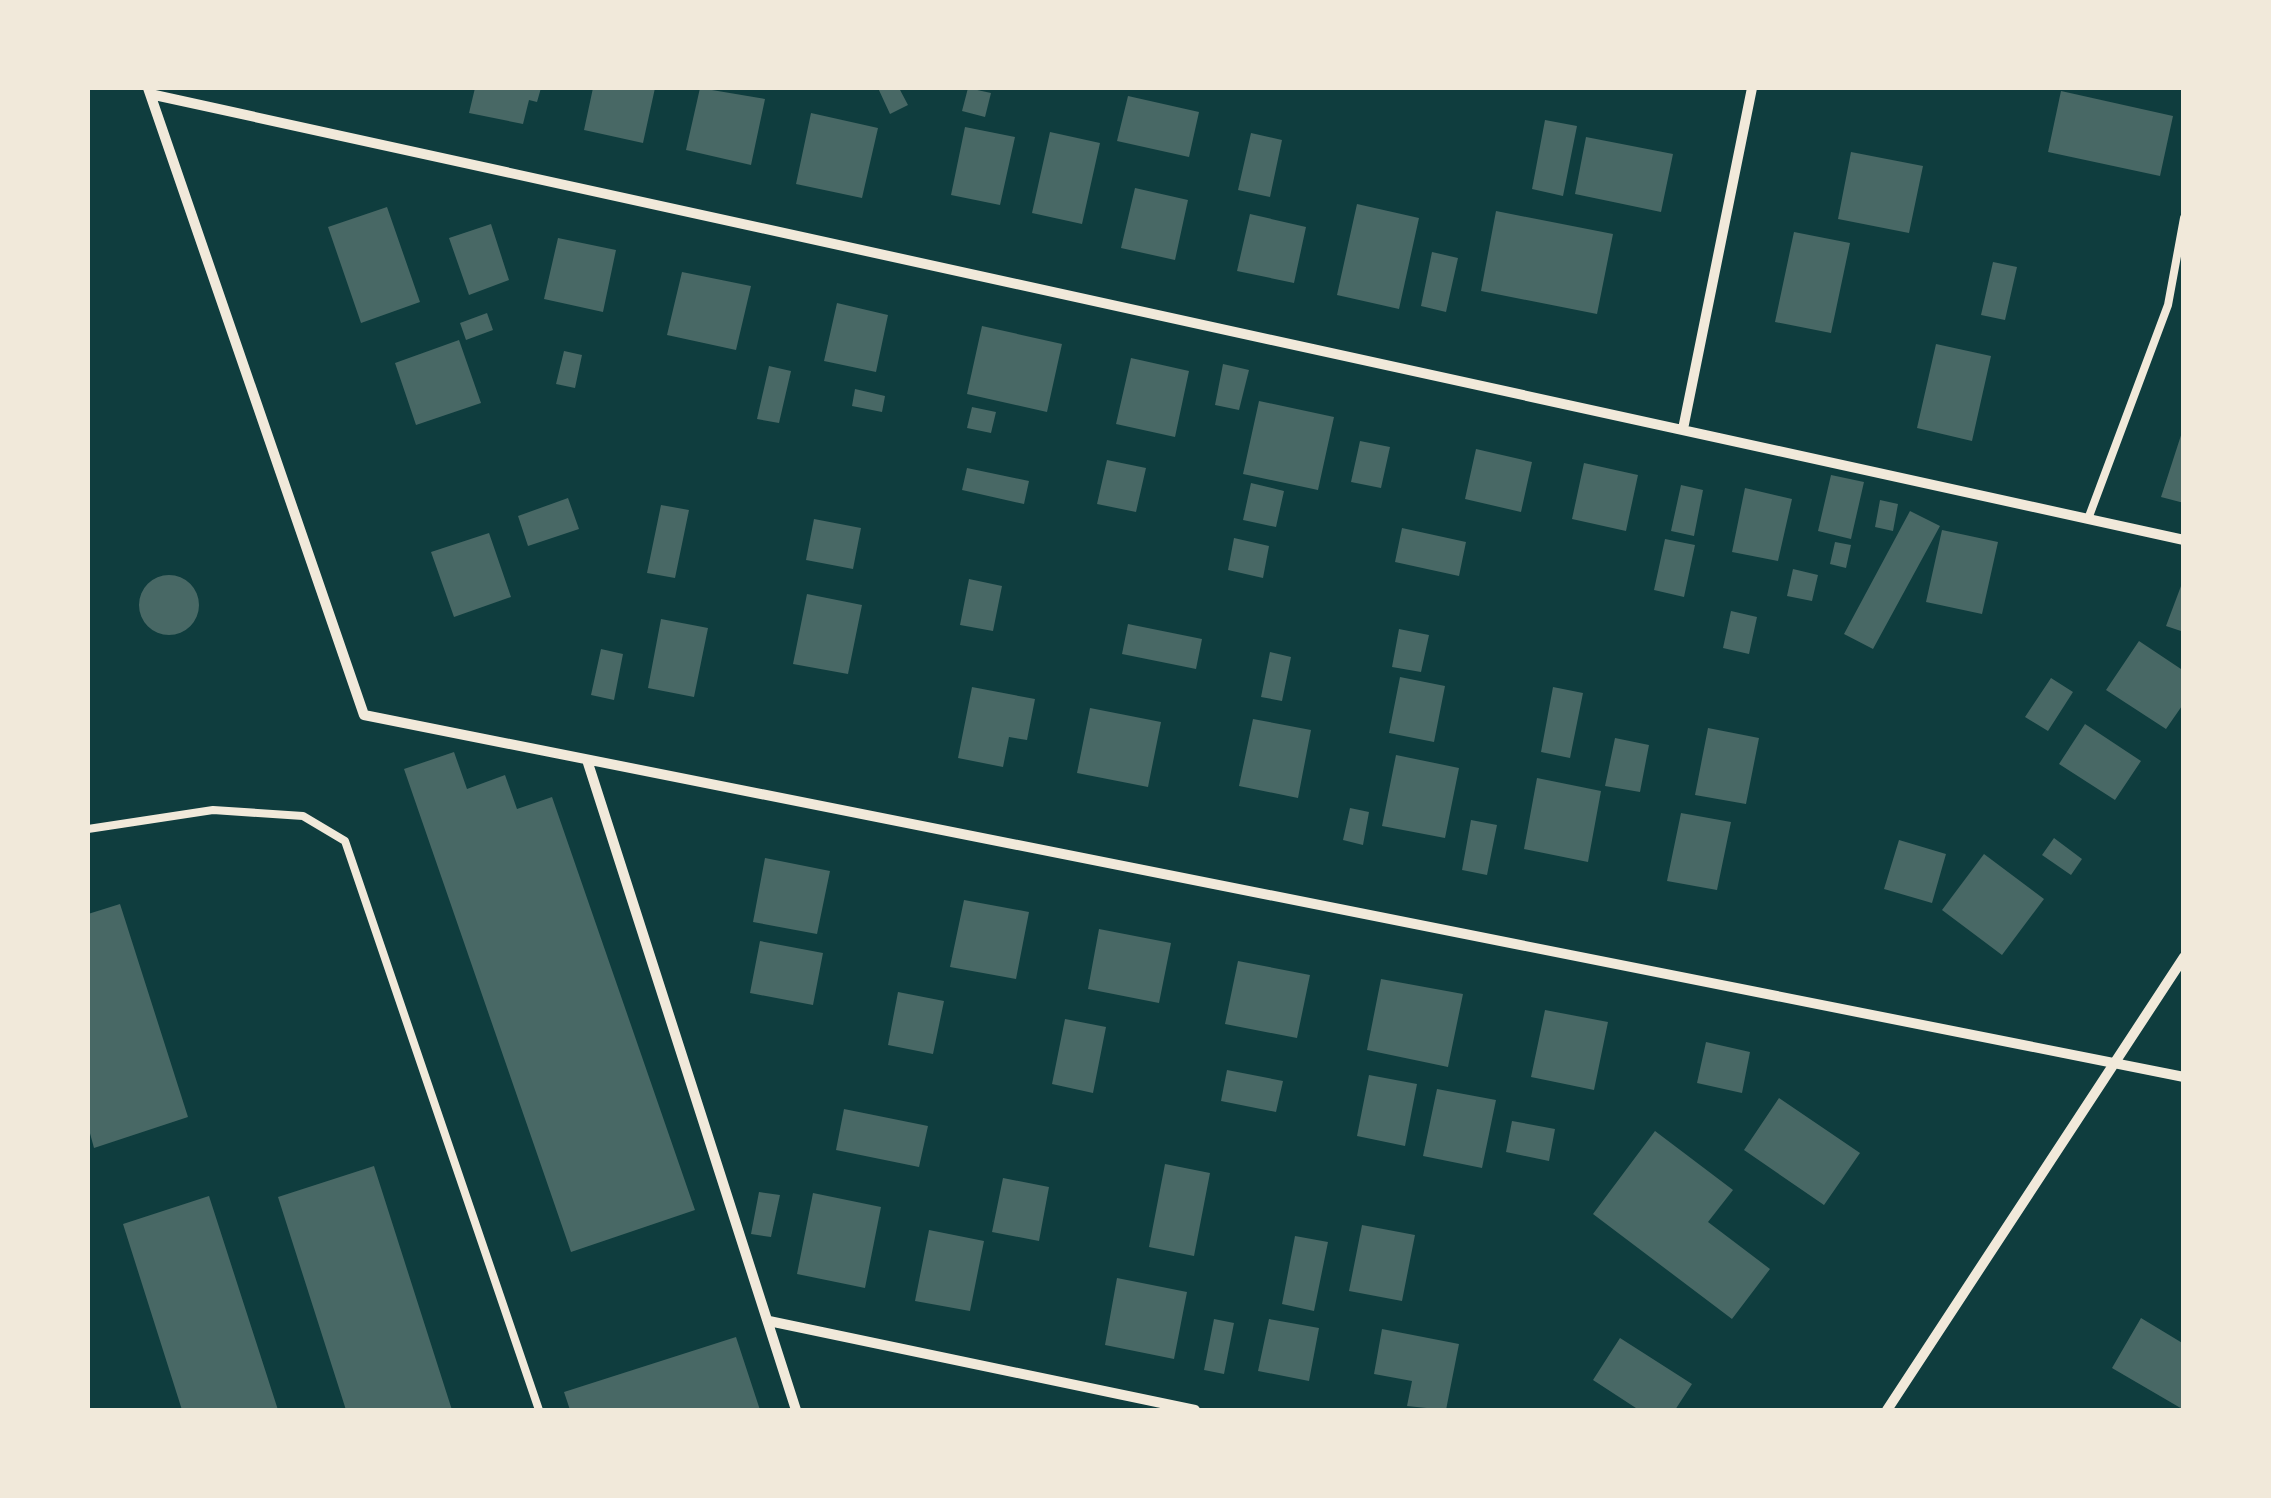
<svg xmlns="http://www.w3.org/2000/svg" width="2271" height="1498" viewBox="0 0 2271 1498" font-family="Barlow,sans-serif">
	<rect width="100%" height="100%" fill="#0f3d3e"/>
	<path fill="#486865" d="M 475,88 L 541,88 L 537,102 L 529,100 L 523,124 L 469,113 Z
		M 593,88 L 655,88 L 643,143 L 584,130 Z
		M 700,88 L 765,99 L 751,165 L 686,150 Z
		M 878,88 L 899,88 L 908,105 L 890,114 Z
		M 968,88 L 991,93 L 985,117 L 962,111 Z
		M 2061,91 L 2173,116 L 2160,176 L 2048,152 Z
		M 1128,96 L 1199,112 L 1189,157 L 1117,141 Z
		M 811,113 L 878,128 L 862,198 L 796,184 Z
		M 1545,120 L 1577,126 L 1563,196 L 1532,189 Z
		M 965,127 L 1015,137 L 1000,205 L 951,195 Z
		M 1050,132 L 1100,143 L 1082,224 L 1032,213 Z
		M 1251,133 L 1282,140 L 1270,197 L 1238,190 Z
		M 1586,137 L 1673,154 L 1661,212 L 1575,194 Z
		M 1851,152 L 1923,166 L 1909,233 L 1838,219 Z
		M 1135,188 L 1188,200 L 1175,260 L 1121,248 Z
		M 1357,204 L 1419,218 L 1399,309 L 1337,295 Z
		M 387,207 L 420,302 L 361,323 L 328,227 Z
		M 1496,211 L 1613,234 L 1597,314 L 1481,291 Z
		M 1250,214 L 1306,227 L 1294,283 L 1237,271 Z
		M 491,224 L 509,280 L 469,295 L 449,238 Z
		M 1794,232 L 1850,243 L 1831,333 L 1775,322 Z
		M 558,238 L 616,250 L 603,312 L 544,299 Z
		M 1432,252 L 1458,258 L 1446,312 L 1421,306 Z
		M 1993,262 L 2017,267 L 2005,320 L 1981,315 Z
		M 682,272 L 751,286 L 736,350 L 667,335 Z
		M 837,303 L 888,315 L 876,372 L 824,361 Z
		M 487,313 L 493,330 L 466,340 L 460,323 Z
		M 982,326 L 1062,344 L 1047,412 L 967,394 Z
		M 459,340 L 481,403 L 416,425 L 395,363 Z
		M 1936,344 L 1991,356 L 1972,441 L 1917,428 Z
		M 564,351 L 582,355 L 575,388 L 556,384 Z
		M 1131,358 L 1189,371 L 1175,437 L 1116,424 Z
		M 1223,364 L 1249,370 L 1239,410 L 1215,405 Z
		M 769,366 L 791,371 L 779,423 L 757,419 Z
		M 855,389 L 885,396 L 882,412 L 852,406 Z
		M 1259,401 L 1334,417 L 1318,490 L 1243,474 Z
		M 972,407 L 996,412 L 991,433 L 967,428 Z
		M 2184,426 L 2184,503 L 2161,497 Z
		M 1360,441 L 1390,447 L 1381,488 L 1351,482 Z
		M 1476,449 L 1532,462 L 1521,512 L 1465,499 Z
		M 1107,460 L 1146,468 L 1136,512 L 1097,504 Z
		M 1584,463 L 1638,475 L 1626,531 L 1572,519 Z
		M 967,468 L 1029,481 L 1024,504 L 962,490 Z
		M 1831,475 L 1864,482 L 1851,539 L 1818,531 Z
		M 1251,483 L 1284,491 L 1276,527 L 1243,520 Z
		M 1681,485 L 1703,490 L 1694,536 L 1671,531 Z
		M 1745,488 L 1792,499 L 1778,561 L 1732,552 Z
		M 568,498 L 579,529 L 528,546 L 518,516 Z
		M 1880,500 L 1898,504 L 1893,531 L 1875,527 Z
		M 661,505 L 689,510 L 675,578 L 647,573 Z
		M 1910,511 L 1940,526 L 1873,649 L 1844,634 Z
		M 814,519 L 861,528 L 853,569 L 806,560 Z
		M 1402,528 L 1466,542 L 1459,576 L 1395,562 Z
		M 1942,530 L 1998,542 L 1982,614 L 1926,602 Z
		M 489,533 L 511,597 L 454,617 L 431,552 Z
		M 1234,538 L 1269,546 L 1263,578 L 1228,570 Z
		M 1665,539 L 1695,545 L 1684,597 L 1654,590 Z
		M 1835,542 L 1851,545 L 1846,568 L 1830,564 Z
		M 1793,569 L 1818,575 L 1812,601 L 1787,596 Z
		M139 605a30 30 0 1 1 60 0a30 30 0 1 1-60 0Z
		M 2184,578 L 2184,632 L 2166,626 Z
		M 969,579 L 1002,586 L 993,631 L 960,625 Z
		M 807,594 L 862,605 L 848,674 L 793,664 Z
		M 1731,611 L 1757,617 L 1749,654 L 1723,648 Z
		M 661,619 L 708,628 L 694,697 L 648,688 Z
		M 1128,624 L 1202,639 L 1196,669 L 1122,654 Z
		M 1399,629 L 1429,635 L 1421,672 L 1392,667 Z
		M 2139,641 L 2184,671 L 2184,703 L 2166,729 L 2106,690 Z
		M 601,649 L 623,654 L 614,700 L 591,695 Z
		M 1270,652 L 1291,657 L 1282,701 L 1261,697 Z
		M 1400,677 L 1445,686 L 1434,742 L 1389,733 Z
		M 2051,678 L 2073,692 L 2048,731 L 2025,717 Z
		M 972,687 L 1035,699 L 1027,740 L 1009,737 L 1003,767 L 958,758 Z
		M 1553,687 L 1583,693 L 1570,758 L 1541,752 Z
		M 1090,708 L 1161,722 L 1148,787 L 1077,773 Z
		M 1253,719 L 1311,730 L 1298,798 L 1239,786 Z
		M 2085,724 L 2141,761 L 2115,800 L 2059,764 Z
		M 1708,728 L 1759,738 L 1746,804 L 1695,795 Z
		M 1615,738 L 1649,745 L 1640,792 L 1605,786 Z
		M 454,752 L 467,789 L 505,775 L 517,809 L 552,797 L 695,1210 L 571,1252 L 404,769 Z
		M 1396,755 L 1459,768 L 1445,838 L 1382,826 Z
		M 1537,778 L 1601,791 L 1588,862 L 1524,849 Z
		M 1350,808 L 1369,812 L 1363,845 L 1343,840 Z
		M 1681,813 L 1731,822 L 1717,890 L 1667,881 Z
		M 1471,820 L 1497,825 L 1487,875 L 1462,870 Z
		M 2054,838 L 2082,859 L 2071,875 L 2042,855 Z
		M 1899,840 L 1946,854 L 1932,903 L 1884,889 Z
		M 1984,854 L 2044,899 L 2002,955 L 1942,910 Z
		M 765,858 L 830,871 L 817,934 L 753,922 Z
		M 964,900 L 1029,912 L 1016,979 L 950,967 Z
		M 120,904 L 188,1117 L 94,1148 L 88,1126 L 88,914 Z
		M 1099,929 L 1171,943 L 1159,1003 L 1088,989 Z
		M 760,941 L 823,953 L 813,1005 L 750,993 Z
		M 1238,961 L 1310,975 L 1297,1038 L 1225,1024 Z
		M 1381,979 L 1463,994 L 1448,1067 L 1367,1050 Z
		M 898,992 L 944,1001 L 933,1054 L 888,1045 Z
		M 1545,1010 L 1608,1022 L 1594,1090 L 1531,1077 Z
		M 1065,1019 L 1106,1027 L 1093,1093 L 1052,1084 Z
		M 1706,1042 L 1750,1052 L 1742,1093 L 1697,1083 Z
		M 1227,1070 L 1283,1081 L 1276,1112 L 1221,1101 Z
		M 1369,1075 L 1417,1084 L 1405,1146 L 1357,1136 Z
		M 1437,1089 L 1496,1100 L 1482,1168 L 1423,1156 Z
		M 1779,1098 L 1860,1153 L 1824,1205 L 1744,1150 Z
		M 844,1109 L 928,1126 L 919,1167 L 836,1150 Z
		M 1512,1121 L 1555,1129 L 1549,1161 L 1506,1152 Z
		M 1655,1131 L 1733,1190 L 1708,1222 L 1770,1269 L 1732,1319 L 1593,1214 Z
		M 1165,1164 L 1210,1173 L 1194,1256 L 1149,1247 Z
		M 374,1166 L 452,1410 L 346,1410 L 278,1197 Z
		M 1003,1178 L 1049,1187 L 1039,1241 L 992,1232 Z
		M 759,1192 L 780,1195 L 771,1237 L 751,1234 Z
		M 813,1193 L 881,1207 L 865,1288 L 797,1274 Z
		M 209,1196 L 278,1410 L 182,1410 L 123,1224 Z
		M 1362,1225 L 1415,1235 L 1402,1301 L 1349,1291 Z
		M 929,1230 L 984,1241 L 970,1311 L 915,1301 Z
		M 1295,1236 L 1328,1242 L 1314,1311 L 1282,1304 Z
		M 1117,1278 L 1187,1292 L 1174,1359 L 1105,1345 Z
		M 2141,1318 L 2184,1344 L 2184,1410 L 2112,1368 Z
		M 1214,1319 L 1234,1323 L 1224,1374 L 1204,1370 Z
		M 1269,1319 L 1319,1328 L 1309,1381 L 1258,1371 Z
		M 1382,1329 L 1459,1344 L 1446,1410 L 1407,1406 L 1412,1381 L 1374,1374 Z
		M 736,1337 L 760,1410 L 570,1410 L 564,1392 Z
		M 1620,1338 L 1692,1384 L 1675,1410 L 1639,1410 L 1593,1380 Z"/>
	<g fill="none" stroke-linecap="round" stroke-linejoin="round">
		<path stroke="#f1e9da" stroke-width="8" d="M 2088,519 L 2168,305 L 2184,218
			M 88,829 L 213,810 L 303,816 L 345,841 L 539,1410"/>
		<path stroke="#f1e9da" stroke-width="10" d="M 148,88 L 364,715 L 2184,1077
			M 150,94 L 2184,540
			M 1683,429 L 1752,88
			M 587,760 L 796,1410
			M 769,1321 L 1195,1410
			M 1887,1410 L 2184,957"/>
	</g>
	<rect width="2271" height="1498" fill="none" stroke="#f1e9da" stroke-width="180"/>
</svg>
